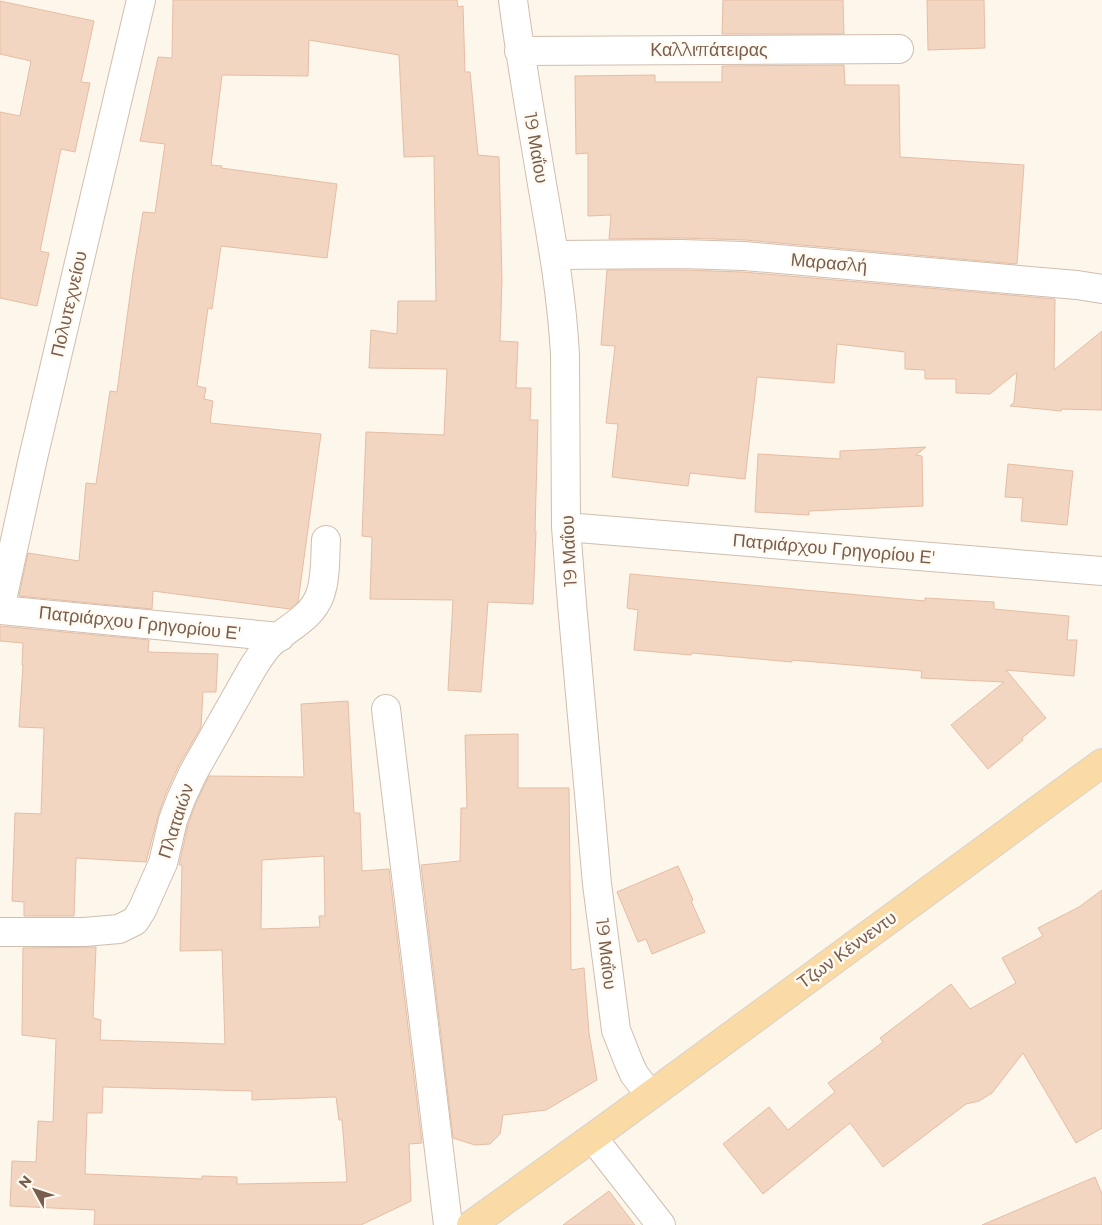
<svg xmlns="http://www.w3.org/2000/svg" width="1102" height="1225" viewBox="0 0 1102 1225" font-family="Montserrat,sans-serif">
	<rect width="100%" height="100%" fill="#fdf6eb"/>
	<path fill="#f2d6c2" stroke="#e5bda3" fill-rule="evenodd" d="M 173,0 L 457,0 L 458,7 L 463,6 L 465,72 L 470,72 L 478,155 L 499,157 L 502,280 L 500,341 L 518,342 L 516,388 L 531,388 L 530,420 L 538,420 L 535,531 L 536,531 L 533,604 L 488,602 L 481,692 L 448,690 L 453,600 L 370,599 L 372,537 L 362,536 L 366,432 L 444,435 L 447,369 L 369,368 L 371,330 L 397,334 L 398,301 L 436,301 L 434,156 L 404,157 L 399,55 L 309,40 L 308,76 L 222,75 L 211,165 L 222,166 L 221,168 L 337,184 L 327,258 L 221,246 L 212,309 L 208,308 L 197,386 L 206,388 L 204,399 L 213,401 L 210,423 L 321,434 L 298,602 L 290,609 L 153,591 L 152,609 L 19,596 L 28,553 L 79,561 L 86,483 L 96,484 L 110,391 L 117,392 L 133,273 L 143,212 L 155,213 L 165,144 L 140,141 L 158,57 L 172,58 Z
		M 723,0 L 843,0 L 844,34 L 722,34 Z
		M 927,0 L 984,0 L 985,48 L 928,50 Z
		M 0,1 L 94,21 L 81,82 L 90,83 L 75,152 L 61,149 L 40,251 L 49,253 L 37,306 L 0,298 L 0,112 L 20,116 L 31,61 L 0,54 Z
		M 844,65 L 845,85 L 899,85 L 900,157 L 1024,165 L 1017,264 L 745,240 L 682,238 L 609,239 L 611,215 L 588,216 L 588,153 L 576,154 L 575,76 L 655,75 L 655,82 L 722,82 L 722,66 Z
		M 607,270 L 682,270 L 743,272 L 1055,299 L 1054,370 L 1102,331 L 1102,410 L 1062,409 L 1061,411 L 1010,406 L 1014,402 L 1017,372 L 990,394 L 956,393 L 956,379 L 925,379 L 925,370 L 905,369 L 905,352 L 837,344 L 834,383 L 757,377 L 745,479 L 690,473 L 688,486 L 612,477 L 618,424 L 606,423 L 615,346 L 601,345 Z
		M 926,447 L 916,455 L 922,456 L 923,506 L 809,511 L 809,515 L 755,512 L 758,454 L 840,459 L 840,451 Z
		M 1008,464 L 1073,471 L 1067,525 L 1021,521 L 1023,498 L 1005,497 Z
		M 630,574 L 925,601 L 925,598 L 994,602 L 994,609 L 1069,616 L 1067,640 L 1077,640 L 1074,676 L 1006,670 L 1046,718 L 1022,738 L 1023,740 L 988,769 L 951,725 L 1004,682 L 921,678 L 922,671 L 792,660 L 792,662 L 692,653 L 691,655 L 634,650 L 638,610 L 627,608 Z
		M 0,626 L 149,640 L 148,652 L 218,654 L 216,692 L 203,692 L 201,727 L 179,765 L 166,793 L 158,816 L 146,862 L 76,858 L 74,916 L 24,916 L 24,902 L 12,901 L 15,813 L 41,814 L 44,728 L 19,727 L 23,665 L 22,665 L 23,643 L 0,641 Z
		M 348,701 L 354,813 L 360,813 L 362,871 L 389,869 L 422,1143 L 409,1144 L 411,1201 L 361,1225 L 94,1225 L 95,1210 L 10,1206 L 12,1161 L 36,1162 L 38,1121 L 53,1122 L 56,1039 L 22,1035 L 23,948 L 96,947 L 93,1018 L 101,1020 L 100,1040 L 225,1044 L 222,950 L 180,951 L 182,865 L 179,865 L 188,825 L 195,805 L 209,776 L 304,777 L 301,704 ZM 324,856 L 325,916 L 319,916 L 320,927 L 261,929 L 262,860 ZM 103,1087 L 252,1091 L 252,1100 L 336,1097 L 339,1120 L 342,1120 L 347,1182 L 237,1184 L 237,1177 L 202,1176 L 202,1179 L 85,1174 L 87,1113 L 102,1113 Z
		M 518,734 L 518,788 L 569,788 L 571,970 L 584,968 L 589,1033 L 597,1080 L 546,1110 L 503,1115 L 500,1134 L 490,1144 L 475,1145 L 453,1138 L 421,865 L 460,861 L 461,808 L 467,808 L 465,735 Z
		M 678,866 L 693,900 L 691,901 L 705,932 L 652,954 L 646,939 L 638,942 L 617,892 Z
		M 1102,890 L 1102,1128 L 1076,1143 L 1023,1053 L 992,1093 L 979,1101 L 966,1104 L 883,1167 L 850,1123 L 763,1194 L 723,1144 L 769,1107 L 788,1130 L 835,1092 L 828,1083 L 883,1042 L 880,1038 L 951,984 L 970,1009 L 1016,983 L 1002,958 L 1043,936 L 1038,928 L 1079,907 Z
		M 1095,1177 L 1102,1194 L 1102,1225 L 982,1225 Z
		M 609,1191 L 635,1225 L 563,1225 Z"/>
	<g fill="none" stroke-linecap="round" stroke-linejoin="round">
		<defs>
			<path id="minor" d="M 513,0 C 521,62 532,123 542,184 C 552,241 562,297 565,355 L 566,527 L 572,604 L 597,884 L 616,1030 L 629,1063 L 634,1074 L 650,1095
				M 519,51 L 899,49
				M 555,255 L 682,254 L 744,256 L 1077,285 L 1102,289
				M 566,527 L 1102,571
				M 0,609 L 33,458 L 141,0
				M 0,610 L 280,637
				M 386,709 L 448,1225
				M 0,932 L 84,932 L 119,929 L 135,921 L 142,910 L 163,863 L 173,820 L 181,799 L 193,773 L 252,669 C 257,661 262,653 268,646 C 285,628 310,621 320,595 C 326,578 325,558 326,540
				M 593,1138 L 661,1225"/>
			<path id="major" d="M 471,1225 L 607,1127 L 1102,763"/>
		</defs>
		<use href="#minor" stroke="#d0beaf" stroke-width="30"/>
		<use href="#major" stroke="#d9d2cd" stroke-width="30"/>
		<use href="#minor" stroke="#fff" stroke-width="28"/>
		<use href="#major" stroke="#fadba5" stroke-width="28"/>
	</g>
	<g text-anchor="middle" stroke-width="5" stroke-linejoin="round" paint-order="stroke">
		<g font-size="18" fill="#795d4d" stroke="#fffaf2">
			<text x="709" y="56">Καλλιπάτειρας</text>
			<text transform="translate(536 148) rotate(80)" y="6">19 Μαΐου</text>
			<text transform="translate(829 263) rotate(5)" y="6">Μαρασλή</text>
			<text transform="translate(69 304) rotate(-77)" y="6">Πολυτεχνείου</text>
			<text transform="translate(834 549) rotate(5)" y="6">Πατριάρχου Γρηγορίου Ε'</text>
			<text transform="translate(569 551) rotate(-93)" y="6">19 Μαΐου</text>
			<text transform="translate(140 623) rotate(6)" y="6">Πατριάρχου Γρηγορίου Ε'</text>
			<text transform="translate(176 821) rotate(-72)" y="6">Πλαταιών</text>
			<text transform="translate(847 950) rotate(-36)" y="6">Τζων Κέννεντυ</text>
			<text transform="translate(606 954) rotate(83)" y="6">19 Μαΐου</text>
		</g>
	</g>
	<g transform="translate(35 1190) rotate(310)" stroke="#fffaf2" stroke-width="4" paint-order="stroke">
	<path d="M0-4L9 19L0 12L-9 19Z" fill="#795d4d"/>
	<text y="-8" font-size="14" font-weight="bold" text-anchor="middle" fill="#795d4d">N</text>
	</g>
</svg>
